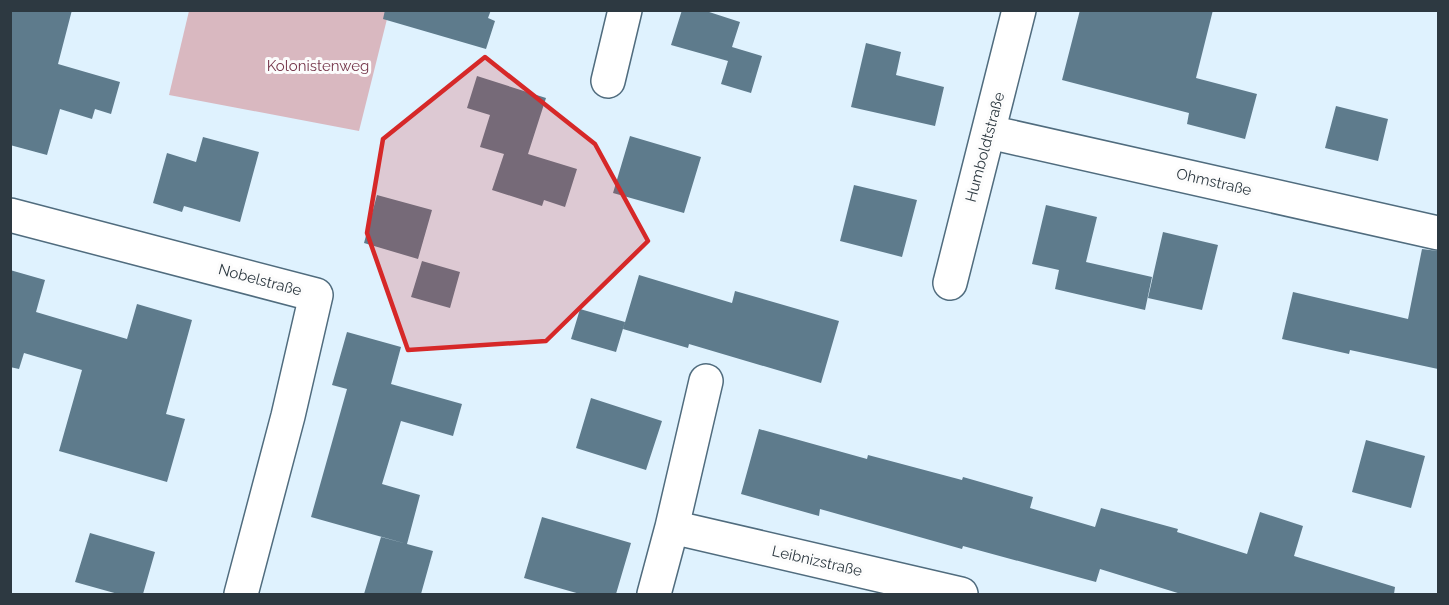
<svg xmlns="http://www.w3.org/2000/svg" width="1449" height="605" viewBox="0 0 1449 605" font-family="Raleway,sans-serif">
	<rect width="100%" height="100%" fill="#dff2fe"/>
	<path fill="#d9b8c0" d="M 189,11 L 389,11 L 359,131 L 169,95 Z"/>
	<path fill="#5e7b8c" d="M 10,10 L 72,10 L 58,64 L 120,82 L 111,114 L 95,109 L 92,119 L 60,109 L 47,155 L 10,145 Z
		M 385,10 L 491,10 L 488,18 L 495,21 L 486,49 L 383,19 Z
		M 682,10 L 703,10 L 740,22 L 732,47 L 762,56 L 751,93 L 721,84 L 728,61 L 671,45 Z
		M 1080,10 L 1213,10 L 1196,78 L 1257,94 L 1245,139 L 1187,124 L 1189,113 L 1062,80 Z
		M 866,43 L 901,52 L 896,75 L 944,87 L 935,126 L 851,107 Z
		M 477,76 L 546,98 L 528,154 L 577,169 L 565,207 L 544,200 L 542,206 L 492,190 L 504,154 L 480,147 L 490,115 L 467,108 Z
		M 1336,106 L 1388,119 L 1378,161 L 1325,148 Z
		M 630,136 L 701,157 L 684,213 L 613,193 Z
		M 203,137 L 259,152 L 240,222 L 184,206 L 182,212 L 153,203 L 167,153 L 196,162 Z
		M 854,185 L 917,200 L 902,257 L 840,241 Z
		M 377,195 L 432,210 L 418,259 L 364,243 Z
		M 1046,205 L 1097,217 L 1086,262 L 1152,277 L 1145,310 L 1055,289 L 1059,270 L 1032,264 Z
		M 1163,232 L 1218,245 L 1202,310 L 1148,298 Z
		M 1422,249 L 1438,251 L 1438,369 L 1350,350 L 1349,354 L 1282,339 L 1293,292 L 1408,319 Z
		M 422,261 L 460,272 L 450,308 L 411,297 Z
		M 10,270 L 45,280 L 36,312 L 127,339 L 137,304 L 192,320 L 166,414 L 185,419 L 167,482 L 59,451 L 82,370 L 24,353 L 19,369 L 10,367 Z
		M 639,275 L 732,303 L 735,291 L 839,321 L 821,383 L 689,344 L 688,348 L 623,329 Z
		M 580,309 L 625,322 L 616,352 L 571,339 Z
		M 347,332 L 401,347 L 391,384 L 462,404 L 453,436 L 401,421 L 382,484 L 420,495 L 407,544 L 311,517 L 347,389 L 332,385 Z
		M 591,398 L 662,421 L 646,470 L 576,448 Z
		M 759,429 L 867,459 L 868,455 L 962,480 L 963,477 L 1033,497 L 1030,508 L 1095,527 L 1101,508 L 1178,529 L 1177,532 L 1247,554 L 1260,512 L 1303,526 L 1294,556 L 1395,587 L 1394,594 L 1181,594 L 1100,569 L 1096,582 L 963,546 L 962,549 L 820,509 L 819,516 L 741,494 Z
		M 1366,440 L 1425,456 L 1411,508 L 1352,492 Z
		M 542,517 L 631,543 L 616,594 L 580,594 L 524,578 Z
		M 90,533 L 155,552 L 143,594 L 118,594 L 75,582 Z
		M 381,537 L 433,551 L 421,594 L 364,594 Z"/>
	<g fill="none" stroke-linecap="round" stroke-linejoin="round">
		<defs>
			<path id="minor" d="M 608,81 L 625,10
				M 989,132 L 1438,233
				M 10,215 L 316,295 L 288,416 L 241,594
				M 950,283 L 1019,10
				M 672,527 L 706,381
				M 654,594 L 672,527 L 961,594"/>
		</defs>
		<use href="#minor" stroke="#506c7e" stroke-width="36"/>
		<use href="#minor" stroke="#fff" stroke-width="33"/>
	</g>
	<path fill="#d62828" fill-opacity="0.2" stroke="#d62828" stroke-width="4.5" stroke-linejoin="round" d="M 485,57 L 595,144 L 648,241 L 546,341 L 408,350 L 367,233 L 383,139 Z"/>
	<g text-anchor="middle" stroke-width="6" stroke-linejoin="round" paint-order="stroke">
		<g font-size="15" fill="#75374b" stroke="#fcfcfc">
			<text x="318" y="71">Kolonistenweg</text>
		</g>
		<g font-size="15" fill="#2d3941" stroke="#fcfcfc">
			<text transform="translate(985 147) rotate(-75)" y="5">Humboldtstraße</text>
			<text transform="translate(1214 182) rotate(13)" y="5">Ohmstraße</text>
			<text transform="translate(260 280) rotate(15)" y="5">Nobelstraße</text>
			<text transform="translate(817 561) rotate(13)" y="5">Leibnizstraße</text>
		</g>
	</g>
	<rect width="1449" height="605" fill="none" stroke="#2d3941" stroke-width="24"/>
</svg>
